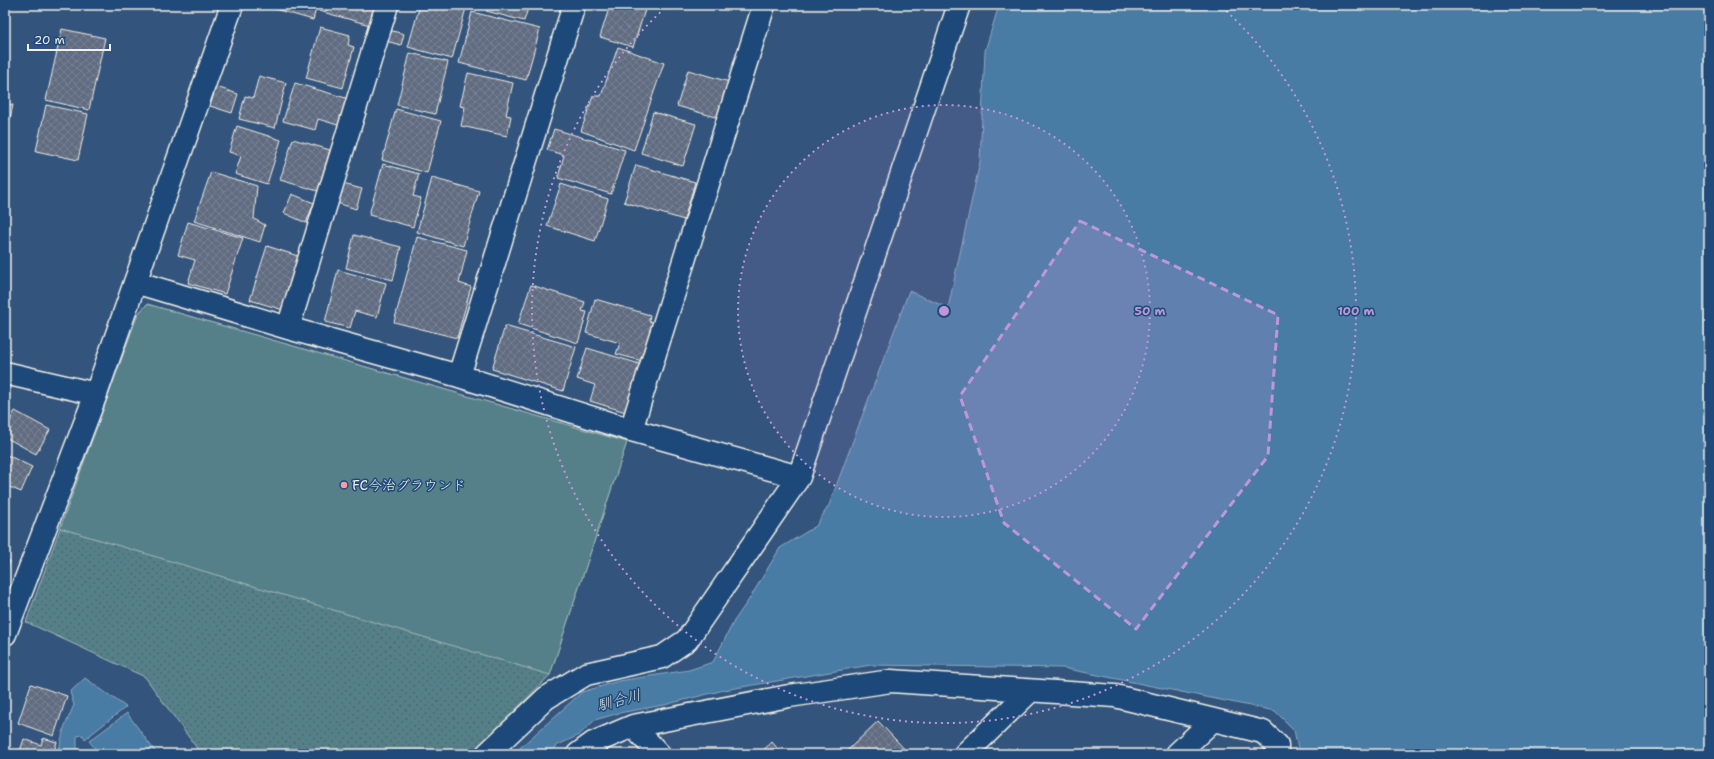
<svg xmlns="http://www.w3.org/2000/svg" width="1714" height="759" viewBox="0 0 1714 759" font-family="'Shantell Sans','Klee One',sans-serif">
	<defs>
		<pattern id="grass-dots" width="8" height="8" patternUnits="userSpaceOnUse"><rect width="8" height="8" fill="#548089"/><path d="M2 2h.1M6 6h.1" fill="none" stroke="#4f676b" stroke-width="1.8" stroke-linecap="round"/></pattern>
		<pattern id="building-cross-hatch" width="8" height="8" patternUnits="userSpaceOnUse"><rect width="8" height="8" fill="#616c81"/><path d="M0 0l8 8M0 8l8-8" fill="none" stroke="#788193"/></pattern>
	</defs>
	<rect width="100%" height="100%" fill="#33547c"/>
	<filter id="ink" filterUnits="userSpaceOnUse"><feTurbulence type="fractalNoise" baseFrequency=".025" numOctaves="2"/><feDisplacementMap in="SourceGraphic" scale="8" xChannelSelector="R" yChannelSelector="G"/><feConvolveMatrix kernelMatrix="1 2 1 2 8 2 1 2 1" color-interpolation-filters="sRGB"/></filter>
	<g filter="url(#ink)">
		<path fill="url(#grass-dots)" stroke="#a4b8b8" d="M 147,304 L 627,442 L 550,675 L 473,754 L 201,754 L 145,677 L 26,622 L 138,314 Z"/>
		<path fill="#548089" stroke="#a4b8b8" d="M 147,304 L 627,442 L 550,675 L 60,528 L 138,314 Z"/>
		<path fill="#487ba5" stroke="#8daac0" d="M 999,5 L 1709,5 L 1709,754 L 1299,754 L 1294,730 L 1275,711 L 1063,668 L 871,665 L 724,690 L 664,705 L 619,713 L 595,720 L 579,735 L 558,745 L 549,754 L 513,754 L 582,692 L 619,681 L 689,670 L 713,662 L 734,621 L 750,598 L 780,548 L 816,526 L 829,505 L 909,291 L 948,308 L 980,162 L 985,51 Z
			M 85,678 L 126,707 L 85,739 L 83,735 L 77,736 L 77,754 L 58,754 L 64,728 L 74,705 L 70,692 Z
			M 127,713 L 157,754 L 99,754 L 89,741 Z"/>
		<path fill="url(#building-cross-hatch)" stroke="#f4f1e8" d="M 261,5 L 317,5 L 313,20 Z
			M 321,5 L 375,5 L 370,25 L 319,11 Z
			M 420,5 L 454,5 L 466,8 L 452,59 L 408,47 Z
			M 488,5 L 529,5 L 524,21 L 486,11 Z
			M 610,5 L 629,5 L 645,10 L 633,47 L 600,37 Z
			M 655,5 L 673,5 L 671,10 Z
			M 472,12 L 540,29 L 526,80 L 459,63 Z
			M 320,27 L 350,35 L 348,45 L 354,47 L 343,88 L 306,78 Z
			M 62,29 L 105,38 L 89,110 L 46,100 Z
			M 385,29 L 404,34 L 401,45 L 382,40 Z
			M 618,47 L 664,63 L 634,150 L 581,131 L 593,96 L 601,96 Z
			M 410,53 L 448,62 L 435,114 L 397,105 Z
			M 688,70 L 733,83 L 722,119 L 677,106 Z
			M 468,73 L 513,83 L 506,115 L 511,116 L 507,136 L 461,126 L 465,107 L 460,106 Z
			M 259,76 L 286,83 L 275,128 L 239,119 L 245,96 L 253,98 Z
			M 295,83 L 349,99 L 341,126 L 318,119 L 315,130 L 283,121 Z
			M 216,87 L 238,94 L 232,113 L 210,106 Z
			M 5,103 L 13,105 L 5,142 Z
			M 46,105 L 88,114 L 78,160 L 36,151 Z
			M 396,109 L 441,121 L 427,173 L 382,160 Z
			M 653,112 L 696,124 L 683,166 L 641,153 Z
			M 237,126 L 281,140 L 267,184 L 235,174 L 241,156 L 229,152 Z
			M 554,129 L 625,150 L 611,194 L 558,178 L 564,155 L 547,150 Z
			M 293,139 L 330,150 L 318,191 L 280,180 Z
			M 383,164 L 419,174 L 413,196 L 421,198 L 413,227 L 369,215 Z
			M 636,165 L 695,182 L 684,220 L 624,202 Z
			M 211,172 L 257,186 L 254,219 L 265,225 L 260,242 L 194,221 Z
			M 432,178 L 479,191 L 463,246 L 417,232 Z
			M 339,183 L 362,189 L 356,209 L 334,202 Z
			M 561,184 L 608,199 L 595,241 L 547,226 Z
			M 292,194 L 314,203 L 306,223 L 284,213 Z
			M 188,222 L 243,238 L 225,294 L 188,283 L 195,260 L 178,255 Z
			M 354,235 L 401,247 L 393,280 L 346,268 Z
			M 417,237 L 467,250 L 459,283 L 471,287 L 457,338 L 394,322 Z
			M 267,246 L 304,258 L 287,311 L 250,300 Z
			M 338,270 L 386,283 L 377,317 L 355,311 L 350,328 L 325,322 Z
			M 531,285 L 585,302 L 582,311 L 587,312 L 578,343 L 518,324 Z
			M 595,299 L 650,315 L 649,321 L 657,323 L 646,362 L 616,354 L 620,343 L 586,333 Z
			M 505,326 L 576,347 L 563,391 L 492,369 Z
			M 587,348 L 643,365 L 629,413 L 590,401 L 595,385 L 577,379 Z
			M 15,411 L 50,430 L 36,454 L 5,437 L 5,430 Z
			M 5,454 L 32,467 L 21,492 L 5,485 Z
			M 5,559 L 10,561 L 6,576 L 5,576 Z
			M 31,684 L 67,696 L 54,736 L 18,723 Z
			M 878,721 L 909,754 L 852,754 L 848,750 Z
			M 43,738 L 57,742 L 53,754 L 19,754 L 24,739 L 41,745 Z
			M 772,742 L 782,754 L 759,754 Z
			M 1008,748 L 1015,754 L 1003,754 Z"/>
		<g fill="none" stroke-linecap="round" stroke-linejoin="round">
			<defs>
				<path id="street" d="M 135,282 L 288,328 L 459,376 L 631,430 L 799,477
					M 288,328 L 387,5
					M 5,373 L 96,394
					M 459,376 L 574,5
					M 631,430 L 764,5
					M 5,634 L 96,394 L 232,5
					M 633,726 L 659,754
					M 487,754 L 546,698 L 586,674 L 662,657 L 687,640 L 799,477 L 959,5
					M 578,754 L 593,743 L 633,726 L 789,696 L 891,681 L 1115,696 L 1263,732 L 1277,745 L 1277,754
					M 965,754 L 1030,691
					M 1177,754 L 1213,720"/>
			</defs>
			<use href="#street" stroke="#f4f1e8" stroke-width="25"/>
			<use href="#street" stroke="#1f4a7a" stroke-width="22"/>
		</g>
	</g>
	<path fill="#be98d6" fill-opacity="0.2" stroke="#be98d6" stroke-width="3" stroke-dasharray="8 5" stroke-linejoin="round" d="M 1080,221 L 1278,315 L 1268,456 L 1136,629 L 1004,523 L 960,396 Z"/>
	<circle cx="944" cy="311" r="206" fill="#be98d6" fill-opacity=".12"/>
	<g fill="none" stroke="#be98d6" stroke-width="2" stroke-dasharray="2 4">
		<circle cx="944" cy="311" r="206"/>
		<path d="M1222 7A412 412 0 1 1 666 7"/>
	</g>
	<circle fill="#ff9aa2" stroke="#1f4a7a" stroke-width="1.5" cx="344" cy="485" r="4"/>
	<g text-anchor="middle" stroke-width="3" stroke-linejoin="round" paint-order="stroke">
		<g font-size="14" fill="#f4f1e8" stroke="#1f4a7a" text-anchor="start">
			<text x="352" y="490">FC今治グラウンド</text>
		</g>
		<g font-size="15" font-style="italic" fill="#dadfde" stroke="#1f4a7a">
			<text transform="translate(619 700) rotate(-15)" y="5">馴合川</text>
		</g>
	</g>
	<circle cx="944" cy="311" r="6" fill="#be98d6" stroke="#1f4a7a" stroke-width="2"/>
	<g font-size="12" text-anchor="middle" font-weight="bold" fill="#be98d6" stroke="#1f4a7a" stroke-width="3" stroke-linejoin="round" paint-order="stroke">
		<text x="1150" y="315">50 m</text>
		<text x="1356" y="315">100 m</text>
	</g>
	<rect width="1714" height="759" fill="none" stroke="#1f4a7a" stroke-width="20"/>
	<rect x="10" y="10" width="1694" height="739" fill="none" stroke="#f4f1e8" stroke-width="1.5" filter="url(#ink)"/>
	<path d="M28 44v6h82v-6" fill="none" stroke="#f4f1e8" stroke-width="2"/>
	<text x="34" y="44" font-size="12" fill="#f4f1e8" stroke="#1f4a7a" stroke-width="3" paint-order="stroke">20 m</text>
</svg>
